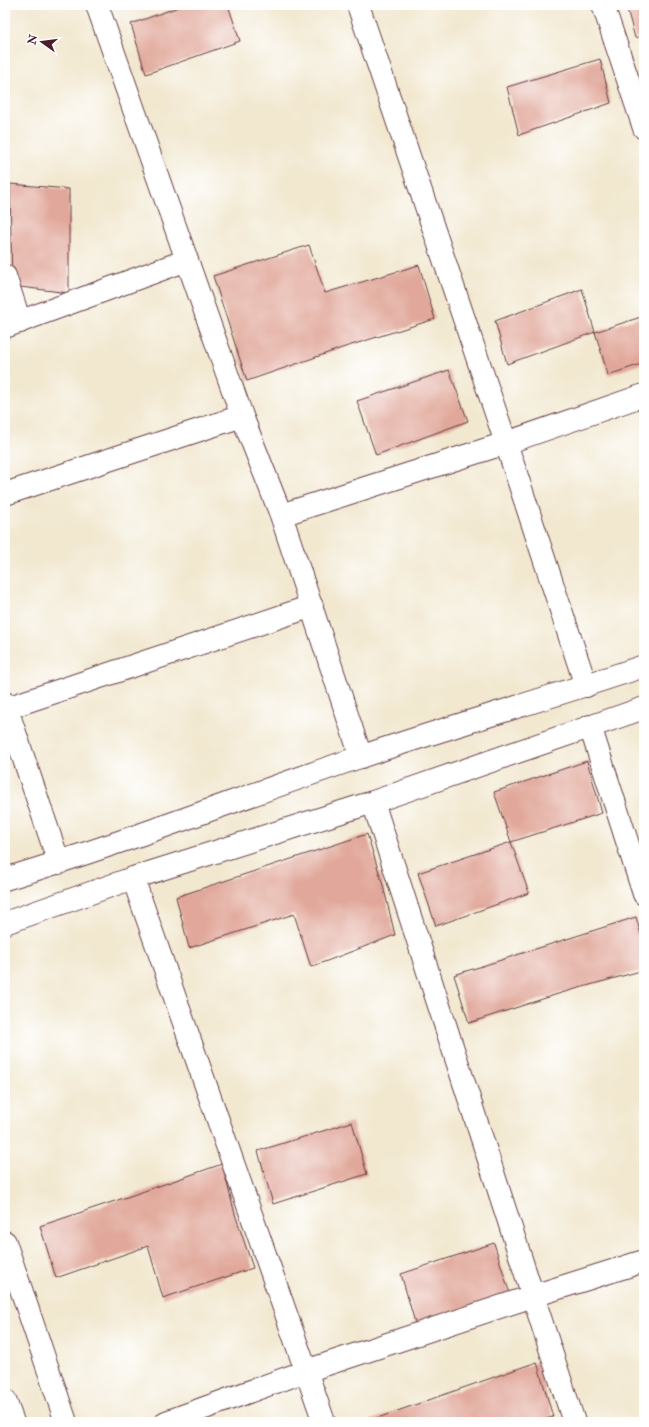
<svg xmlns="http://www.w3.org/2000/svg" width="649" height="1427" viewBox="0 0 649 1427" font-family="'IM FELL Double Pica',serif">
	<rect width="100%" height="100%" fill="#fff"/>
	<filter id="ink" filterUnits="userSpaceOnUse"><feTurbulence type="fractalNoise" baseFrequency=".025" numOctaves="2"/><feDisplacementMap in="SourceGraphic" scale="8" xChannelSelector="R" yChannelSelector="G"/><feConvolveMatrix kernelMatrix="1 2 1 2 8 2 1 2 1" color-interpolation-filters="sRGB"/></filter>
	<filter id="wash" filterUnits="userSpaceOnUse"><feTurbulence type="fractalNoise" baseFrequency=".012" numOctaves="4" result="noise"/><feDisplacementMap in="SourceGraphic" scale="16" xChannelSelector="R" yChannelSelector="G"/><feGaussianBlur stdDeviation="0.9" result="paint"/><feColorMatrix in="noise" values="0 0 0 0 0 0 0 0 0 0 0 0 0 0 0 0 0 1.4 0 .05"/><feComposite in="paint" operator="in"/></filter>
	<g filter="url(#wash)">
		<rect width="100%" height="100%" fill="#f2e8d0"/>
		<g id="blocks">
			<path fill="#e1a79a" d="M 184,5 L 228,5 L 240,41 L 146,74 L 131,24 Z
				M 626,5 L 644,5 L 644,35 L 635,38 Z
				M 600,59 L 611,103 L 519,135 L 507,87 Z
				M 10,184 L 69,189 L 69,293 L 12,286 Z
				M 309,245 L 325,293 L 419,265 L 435,319 L 345,347 L 247,381 L 213,276 Z
				M 582,289 L 595,332 L 507,364 L 495,321 Z
				M 644,316 L 644,363 L 608,375 L 595,332 Z
				M 449,370 L 468,421 L 376,455 L 357,401 Z
				M 587,761 L 602,813 L 511,842 L 494,792 Z
				M 367,834 L 383,885 L 395,935 L 311,967 L 294,914 L 189,948 L 176,897 Z
				M 511,842 L 529,893 L 436,926 L 418,873 Z
				M 636,917 L 644,945 L 644,970 L 561,993 L 469,1023 L 454,975 Z
				M 352,1122 L 367,1174 L 273,1204 L 258,1151 Z
				M 222,1164 L 235,1214 L 253,1268 L 163,1298 L 148,1246 L 56,1278 L 40,1226 L 133,1195 Z
				M 494,1243 L 510,1294 L 416,1326 L 401,1274 Z
				M 537,1362 L 553,1417 L 536,1422 L 366,1422 Z"/>
		</g>
	</g>
	<g filter="url(#ink)">
		<use href="#blocks" fill-opacity="0" stroke="#633d44" stroke-width="1"/>
		<g fill="none" stroke-linecap="round" stroke-linejoin="round">
			<defs>
				<path id="minor" d="M 97,5 L 242,416 L 281,515 L 361,757
					M 358,5 L 506,443 L 586,686
					M 603,5 L 644,128
					M 5,276 L 20,322
					M 5,327 L 187,260
					M 5,494 L 242,416
					M 281,515 L 506,443 L 644,395
					M 5,703 L 59,863
					M 7,708 L 312,606
					M 590,726 L 644,894
					M 133,878 L 324,1422
					M 5,879 C 125,843 242,797 360,757 C 454,725 550,698 644,666
					M 5,923 L 133,878 L 373,802 L 644,708
					M 5,1242 L 66,1422
					M 5,1400 L 13,1422
					M 166,1422 L 306,1371 L 533,1296 L 373,802
					M 574,1422 L 533,1296 L 644,1261"/>
			</defs>
			<use href="#minor" stroke="#633d44" stroke-width="24"/>
			<use href="#minor" stroke="#fff" stroke-width="22"/>
		</g>
	</g>
	<rect width="649" height="1427" fill="none" stroke="#fff" stroke-width="20"/>
	<g transform="translate(42 42) rotate(284)" stroke="#ffffff" stroke-width="3" paint-order="stroke">
	<path d="M0-3L7 15L0 10L-7 15Z" fill="#4a1f2b"/>
	<text y="-6" font-size="11" font-weight="bold" text-anchor="middle" fill="#4a1f2b">N</text>
	</g>
</svg>
